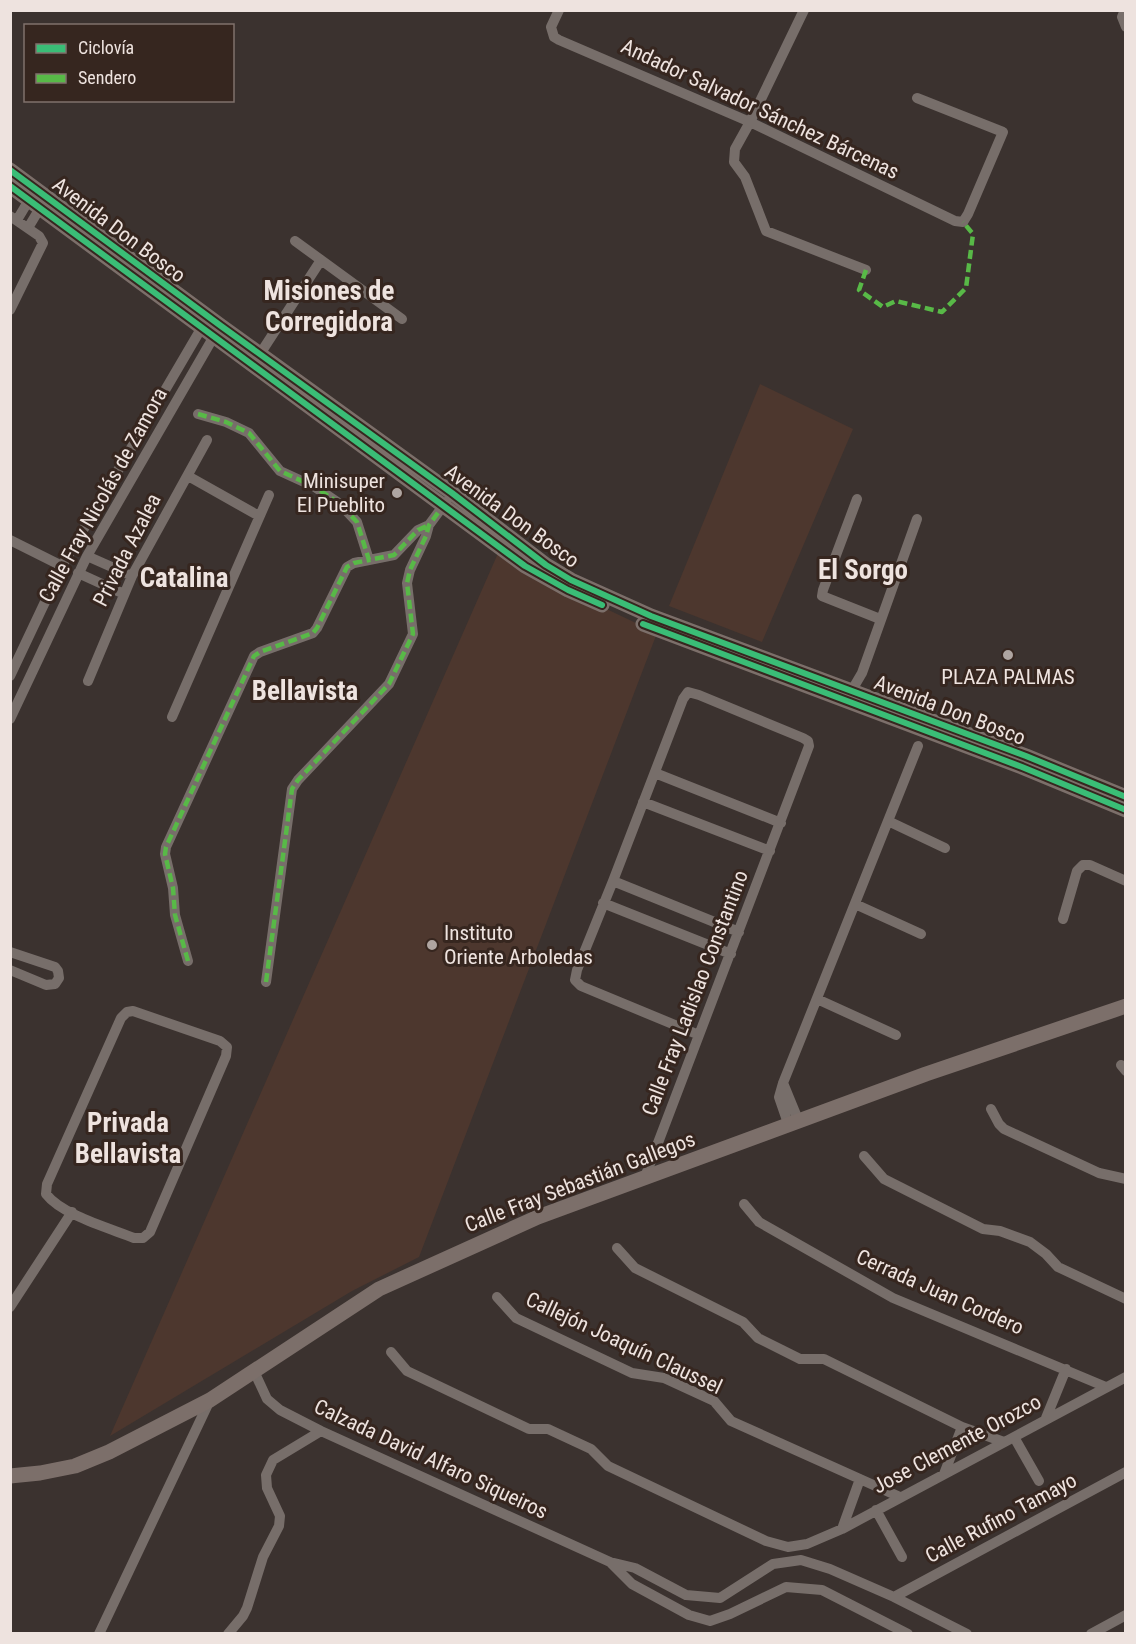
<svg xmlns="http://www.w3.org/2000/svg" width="1136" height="1644" viewBox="0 0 1136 1644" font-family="'Roboto Condensed',sans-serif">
	<rect width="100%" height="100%" fill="#3b322f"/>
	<path fill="#4d372e" d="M 760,384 L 853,429 L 762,642 L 669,606 Z
		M 499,551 L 520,568 L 657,633 L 419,1257 L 352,1291 L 110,1436 Z"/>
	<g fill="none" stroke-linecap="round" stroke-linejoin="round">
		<path stroke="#776e6a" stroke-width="10" d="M 559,10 L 551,27 L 554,37 L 559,40 L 750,122 L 955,221 L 963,222 L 968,214 L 1003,132 L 917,98
			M 804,10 L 750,122 L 735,149 L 734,162 L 745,177 L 766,231 L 866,270
			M 1125,10 L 1122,17 L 1126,27
			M 10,216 L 39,236 L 43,243 L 10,310
			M 17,220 L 29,200
			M 28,228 L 40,208
			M 295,241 L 402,319
			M 260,354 L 321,260
			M 198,414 L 226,422 L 249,433 L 280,471 L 315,487 L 340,504 L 357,522 L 369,560 L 394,555 L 418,530 L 429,525
			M 188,476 L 259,516
			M 857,499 L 823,590 L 822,596 L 880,619
			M 10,540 L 62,566
			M 87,556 L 132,576
			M 78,573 L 124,594
			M 10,676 L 62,566 L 205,322
			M 88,681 L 132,576 L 207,440
			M 852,690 L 862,673 L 917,519
			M 172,717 L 269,495
			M 10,719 L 87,556 L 217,331
			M 655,773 L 781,823
			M 643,802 L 770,851
			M 888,821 L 945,848
			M 613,881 L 739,932
			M 603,903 L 731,954
			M 855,904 L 921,934
			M 1063,919 L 1077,871 L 1083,865 L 1090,865 L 1126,881
			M 10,952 L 55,967 L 58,971 L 59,978 L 55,984 L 46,985 L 10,970
			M 188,961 L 175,915 L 173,888 L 165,854 L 166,847 L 254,656 L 260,652 L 313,633 L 317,628 L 347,567 L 354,563 L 369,560
			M 266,982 L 292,789 L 298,780 L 389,684 L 413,634 L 407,583 L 410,570 L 426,536 L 429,525 L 446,502
			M 817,999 L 896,1035
			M 133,1011 L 220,1041 L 227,1047 L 226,1056 L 150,1232 L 143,1238 L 134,1238 C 109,1228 62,1215 46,1194 L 47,1184 L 121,1018 L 127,1012 Z
			M 1121,1065 L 1126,1071
			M 783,1083 L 799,1122
			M 991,1109 L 999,1124 L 1004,1129 L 1099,1173 L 1126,1179
			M 789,1126 L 779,1097 L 783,1083 L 918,746
			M 864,1156 L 884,1179 L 983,1229 L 1000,1231 L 1030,1242 L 1046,1254 L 1058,1267 L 1126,1299
			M 645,1177 L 809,746 L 808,741 L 803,738 L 699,695 L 688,692 L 683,699 L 613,881 L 577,970 L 575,980 L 581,986 L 699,1035
			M 744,1204 L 759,1222 L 893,1298 L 1106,1387
			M 617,1248 L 635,1268 L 743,1322 L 758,1338 L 800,1359 L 824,1359 L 962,1427 L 1004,1442
			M 497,1297 L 516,1318 L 632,1373 L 664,1378 L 714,1401 L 731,1421 L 900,1497
			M 10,1307 L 72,1212
			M 391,1352 L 407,1371 L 529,1429 L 548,1429 L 591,1449 L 608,1466 L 766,1541 L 788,1547 L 807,1544 L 842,1529 L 1126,1377
			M 254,1371 L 267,1399 L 280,1410 L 321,1431 L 610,1562 L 635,1568 L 686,1595 L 720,1598 L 773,1564 L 801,1560 L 830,1569 L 894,1597 L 967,1634
			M 1046,1418 L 1066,1369
			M 1014,1437 L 1039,1481
			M 944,1474 L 962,1427
			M 876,1510 L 902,1557
			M 842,1529 L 860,1479
			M 610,1562 L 632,1584 L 689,1615 L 710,1621 L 730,1614 L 786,1587 L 822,1590 L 908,1634
			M 894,1597 L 1126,1472
			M 99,1634 L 210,1400
			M 228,1634 L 243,1616 L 247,1608 L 263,1557 L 279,1526 L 280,1516 L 267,1488 L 266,1475 L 273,1460 L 321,1431
			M 1091,1634 L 1126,1615"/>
		<path stroke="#7c6f6a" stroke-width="15" d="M 10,170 L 221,326 L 452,493 L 546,565 L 571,580 L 651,616 L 1026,756 L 1126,797
			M 10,186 L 525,566 L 568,590 L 602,605
			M 643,624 L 1022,767 L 1126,810
			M 10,1476 L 40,1473 L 75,1466 L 109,1452 L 210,1400 L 379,1289 L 538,1217 L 926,1074 L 1126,1006"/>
		<path stroke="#58b947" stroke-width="4.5" stroke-dasharray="9 4.5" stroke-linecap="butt" d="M 866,270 L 859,290 L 883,307 L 896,301 L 942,312 L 966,288 L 973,234 L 963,222
			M 198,414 L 226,422 L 249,433 L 280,471 L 315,487 L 340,504 L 357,522 L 369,560 L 394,555 L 418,530 L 429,525
			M 188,961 L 175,915 L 173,888 L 165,854 L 166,847 L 254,656 L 260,652 L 313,633 L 317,628 L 347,567 L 354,563 L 369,560
			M 266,982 L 292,789 L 298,780 L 389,684 L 413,634 L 407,583 L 410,570 L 426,536 L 429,525 L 446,502"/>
		<defs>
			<path id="cycleway" d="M 10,170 L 221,326 L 452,493 L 546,565 L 571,580 L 651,616 L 1026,756 L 1126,797
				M 10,186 L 525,566 L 568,590 L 602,605
				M 643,624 L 1022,767 L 1126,810"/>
		</defs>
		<use href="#cycleway" stroke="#36261f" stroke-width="10"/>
		<use href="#cycleway" stroke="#3abd76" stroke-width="6"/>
	</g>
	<g fill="#afa5a1" stroke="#36261f" stroke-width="2">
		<circle cx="397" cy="493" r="6"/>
		<circle cx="1008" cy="655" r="6"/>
		<circle cx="432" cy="945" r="6"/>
	</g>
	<g text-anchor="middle" stroke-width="6" stroke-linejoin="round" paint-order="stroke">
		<g font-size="21" fill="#eee3df" stroke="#36261f">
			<text transform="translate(760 109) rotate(25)" y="7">Andador Salvador Sánchez Bárcenas</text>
			<text transform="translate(119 230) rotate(37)" y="7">Avenida Don Bosco</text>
			<text transform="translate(103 495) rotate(-61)" y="7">Calle Fray Nicolás de Zamora</text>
			<text transform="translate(512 516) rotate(36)" y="7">Avenida Don Bosco</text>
			<text transform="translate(127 550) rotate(-63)" y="7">Privada Azalea</text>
			<text transform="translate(950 710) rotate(21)" y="7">Avenida Don Bosco</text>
			<text transform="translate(695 993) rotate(-69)" y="7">Calle Fray Ladislao Constantino</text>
			<text transform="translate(580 1182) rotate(-21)" y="7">Calle Fray Sebastián Gallegos</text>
			<text transform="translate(940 1292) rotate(24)" y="7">Cerrada Juan Cordero</text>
			<text transform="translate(624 1343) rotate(25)" y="7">Callejón Joaquín Claussel</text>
			<text transform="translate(957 1444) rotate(-28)" y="7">Jose Clemente Orozco</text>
			<text transform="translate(431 1459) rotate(25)" y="7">Calzada David Alfaro Siqueiros</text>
			<text transform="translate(1001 1518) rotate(-28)" y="7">Calle Rufino Tamayo</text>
		</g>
		<g font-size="21" fill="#eee3df" stroke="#36261f" text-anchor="end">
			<text x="385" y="488">Minisuper<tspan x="385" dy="24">El Pueblito</tspan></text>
			<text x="1008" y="684" text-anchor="middle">PLAZA PALMAS</text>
			<text x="444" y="940" text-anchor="start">Instituto<tspan x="444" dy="24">Oriente Arboledas</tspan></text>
		</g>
		<g font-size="27" font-weight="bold" fill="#eee3df" stroke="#36261f">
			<text x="329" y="300">Misiones de<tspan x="329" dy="31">Corregidora</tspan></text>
			<text x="863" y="579">El Sorgo</text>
			<text x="184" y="587">Catalina</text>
			<text x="305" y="700">Bellavista</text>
			<text x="128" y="1132">Privada<tspan x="128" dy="31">Bellavista</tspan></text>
		</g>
	</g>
	<rect width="1136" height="1644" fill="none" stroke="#eee3df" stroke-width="24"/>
	<rect x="24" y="24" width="210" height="78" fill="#36261f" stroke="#80726c" stroke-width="1.5"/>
	<rect x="36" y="44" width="30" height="9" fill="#3abd76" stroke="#80726c" stroke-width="1.5"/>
	<text x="78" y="54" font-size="18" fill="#eee3df">Ciclovía</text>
	<rect x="36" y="74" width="30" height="9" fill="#58b947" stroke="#80726c" stroke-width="1.5"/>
	<text x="78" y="84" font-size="18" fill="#eee3df">Sendero</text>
</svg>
